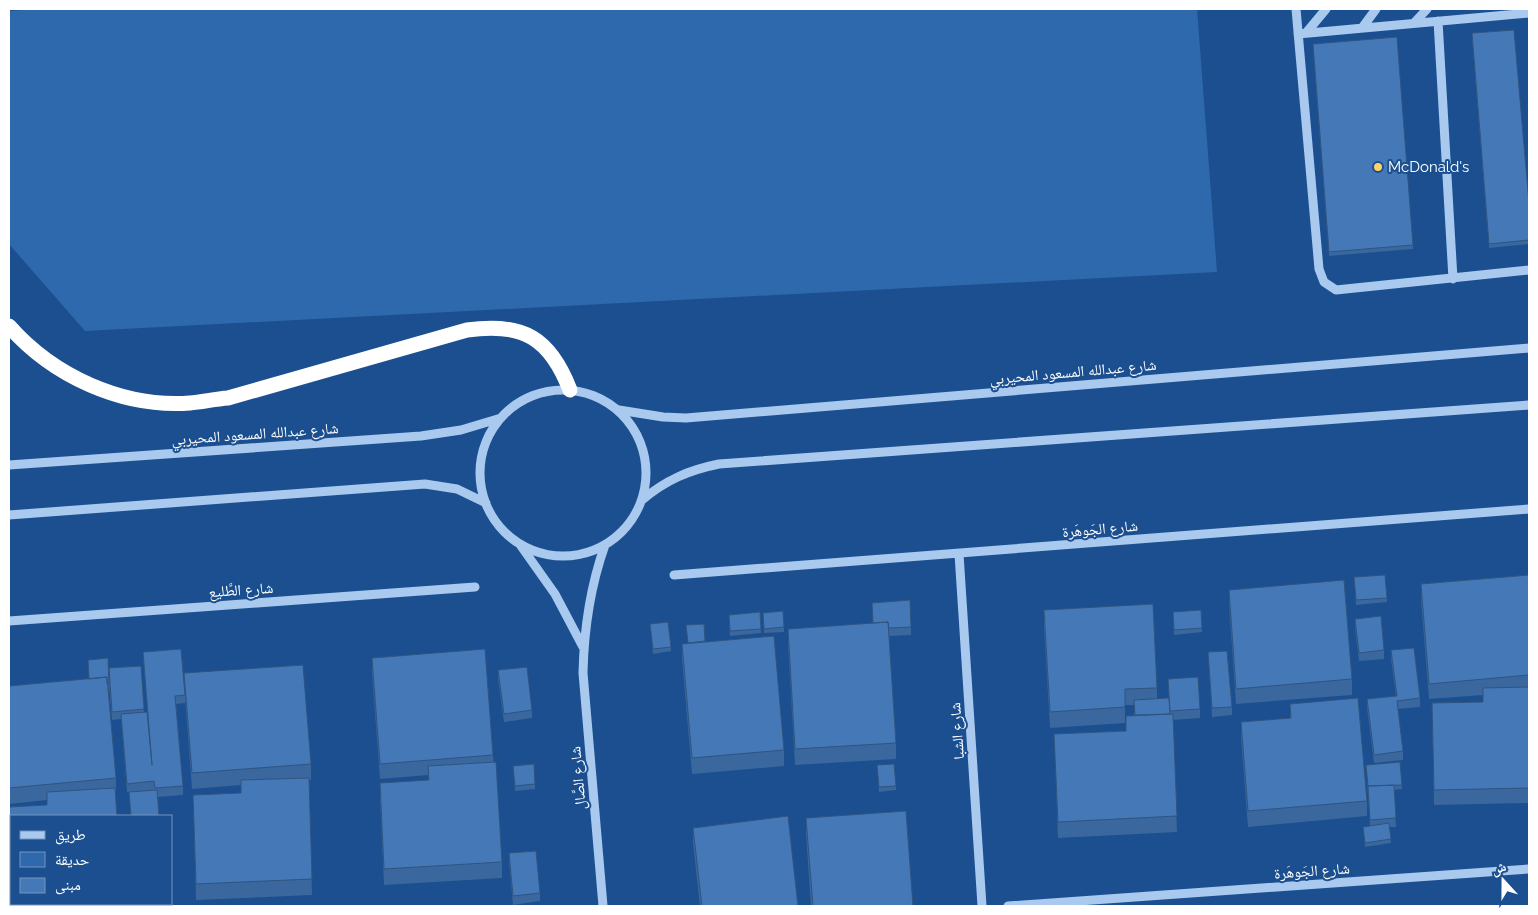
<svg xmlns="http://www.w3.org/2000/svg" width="1538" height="915" viewBox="0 0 1538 915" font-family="Raleway,'Noto Naskh Arabic',sans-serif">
	<rect width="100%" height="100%" fill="#1b4f8f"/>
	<path fill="#2e69ad" d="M 34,9 L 1197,9 L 1217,272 L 85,331 L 9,244 L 9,11 Z"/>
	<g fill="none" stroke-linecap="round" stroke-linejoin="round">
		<path stroke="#a9c9ee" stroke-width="9" d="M 1296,9 L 1319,269 L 1324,282 L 1336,290 L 1529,270
			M 1438,21 L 1453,279
			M 1414,23 L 1427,9
			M 1362,28 L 1376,9
			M 1306,33 L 1326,9
			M 1298,34 L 1529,13
			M480 473a83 83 0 1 1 166 0a83 83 0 1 1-166 0Z
			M 619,410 L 663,417 L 686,418 L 1529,348
			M 9,465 L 421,436 L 461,430 L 501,418
			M 642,500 C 666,480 689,470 719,464 L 1529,405
			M 9,515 L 425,484 L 457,489 L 486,503
			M 521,546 L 555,594 L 583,647
			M 959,554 L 982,906
			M 674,575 L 1529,509
			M 9,621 L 475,587
			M 603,906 L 583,673 C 584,628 590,587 605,545
			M 1008,906 L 1529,869"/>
		<path stroke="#fff" stroke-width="15" d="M 9,326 C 53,376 122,408 190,403 C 202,402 215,399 228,398 L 467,330 C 523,322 550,338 570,390"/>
	</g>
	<path fill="#3a679d" d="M 1472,38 L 1529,203 L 1529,244 L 1489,248 Z
		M 1313,48 L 1413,245 L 1413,249 L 1329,256 Z
		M 1529,575 L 1529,803 L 1434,805 L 1432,703 L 1483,702 L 1483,695 L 1429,699 L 1421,600 L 1421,584 Z
		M 1354,577 L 1387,598 L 1387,602 L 1356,605 Z
		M 1229,590 L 1352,679 L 1352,695 L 1236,704 L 1229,605 Z
		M 1044,610 L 1157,688 L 1157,699 L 1169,698 L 1168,679 L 1200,709 L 1200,718 L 1173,720 L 1177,832 L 1058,838 L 1054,734 L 1126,731 L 1134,715 L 1134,705 L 1125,705 L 1125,723 L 1050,728 L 1044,626 Z
		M 1201,610 L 1202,632 L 1174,635 L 1173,612 Z
		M 760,612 L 761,633 L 730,636 L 729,615 Z
		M 763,613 L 784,627 L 784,632 L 764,633 Z
		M 1355,619 L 1384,650 L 1384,659 L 1359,661 L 1355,628 Z
		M 650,624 L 671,647 L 671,651 L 653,654 Z
		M 704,624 L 705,642 L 784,750 L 784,766 L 692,774 L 682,659 L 682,644 L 688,643 Z
		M 911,627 L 911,635 L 889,636 L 896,743 L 896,759 L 795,765 L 788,644 L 788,629 Z
		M 1391,650 L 1420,698 L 1420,707 L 1398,709 L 1403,751 L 1403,760 L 1374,763 L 1367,708 L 1367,699 L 1396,696 L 1391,659 Z
		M 143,652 L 184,688 L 184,673 L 311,764 L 311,780 L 309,780 L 312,895 L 196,900 L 193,795 L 241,793 L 241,785 L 192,789 L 185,697 L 185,703 L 176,704 L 183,786 L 183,795 L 158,797 L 159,816 L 131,816 L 129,792 L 127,792 L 121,719 L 112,720 L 109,685 L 109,689 L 108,689 L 116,778 L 116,794 L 11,816 L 11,904 L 121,904 L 121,906 L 9,906 L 9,807 L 47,805 L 47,800 L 9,804 L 9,686 L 89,679 L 109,676 L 141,666 L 144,712 L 149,730 Z
		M 1208,652 L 1232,707 L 1232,715 L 1212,717 Z
		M 372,658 L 493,755 L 502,862 L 502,878 L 384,885 L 380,799 L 380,783 L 428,780 L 428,775 L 380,779 L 372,673 Z
		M 498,670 L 532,710 L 532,718 L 504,722 L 498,678 Z
		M 1290,704 L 1367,801 L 1367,816 L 1248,827 L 1241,738 L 1241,722 L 1290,718 Z
		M 877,765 L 896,786 L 896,790 L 879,792 Z
		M 1366,765 L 1402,785 L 1402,789 L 1394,790 L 1396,827 L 1389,827 L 1391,843 L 1365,847 L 1363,827 L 1370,826 Z
		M 513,770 L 535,784 L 535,789 L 515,791 Z
		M 806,818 L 913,906 L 811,906 L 806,834 Z
		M 693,828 L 798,906 L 700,906 L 693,843 Z
		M 509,853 L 540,893 L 540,901 L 513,905 L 509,862 Z"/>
	<path fill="#4478b7" stroke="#305480" d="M 1514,30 L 1529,203 L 1529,240 L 1489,244 L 1472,33 Z
		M 1397,37 L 1413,245 L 1329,252 L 1313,44 Z
		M 1385,575 L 1387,598 L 1356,600 L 1354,577 Z
		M 1529,575 L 1529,675 L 1429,684 L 1421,584 Z
		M 1344,580 L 1352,679 L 1236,689 L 1229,590 Z
		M 910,600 L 911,627 L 889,628 L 888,622 L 873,623 L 872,603 Z
		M 1153,604 L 1157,688 L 1125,689 L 1125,707 L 1050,712 L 1044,610 Z
		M 1201,610 L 1202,628 L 1174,630 L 1173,612 Z
		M 783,611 L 784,627 L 764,629 L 763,613 Z
		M 760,612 L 761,629 L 730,631 L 729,615 Z
		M 1381,616 L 1384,650 L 1359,653 L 1355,619 Z
		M 668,622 L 671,647 L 653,649 L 650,624 Z
		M 888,622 L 896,743 L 795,749 L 788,629 Z
		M 704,624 L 705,641 L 688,643 L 686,625 Z
		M 774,636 L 784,750 L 692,758 L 682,644 Z
		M 1414,648 L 1420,698 L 1397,701 L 1403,751 L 1374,755 L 1367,699 L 1397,696 L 1391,650 Z
		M 181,649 L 185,695 L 175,696 L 183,786 L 155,788 L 154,781 L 127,784 L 121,714 L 147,712 L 152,765 L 143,652 Z
		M 485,649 L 493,755 L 380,764 L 372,658 Z
		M 1227,651 L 1232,707 L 1212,708 L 1208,652 Z
		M 108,658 L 109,684 L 107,684 L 107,677 L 89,679 L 88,660 Z
		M 303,665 L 311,764 L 192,773 L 184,673 Z
		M 141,666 L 144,709 L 112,712 L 109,668 Z
		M 527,667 L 532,710 L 504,714 L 498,670 Z
		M 107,677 L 116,778 L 9,788 L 9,686 Z
		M 1198,677 L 1200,709 L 1170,711 L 1168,679 Z
		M 1529,687 L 1529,788 L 1434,790 L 1432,703 L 1483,702 L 1483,688 Z
		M 1169,698 L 1170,714 L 1135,715 L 1134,700 Z
		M 1358,698 L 1367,801 L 1248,811 L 1241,722 L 1291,718 L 1290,704 Z
		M 1173,714 L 1177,816 L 1058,822 L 1054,734 L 1126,731 L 1126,716 Z
		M 496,762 L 502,862 L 384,869 L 380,783 L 429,780 L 428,766 Z
		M 1400,762 L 1402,785 L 1368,786 L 1366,765 Z
		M 534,764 L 535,784 L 515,786 L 513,766 Z
		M 894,764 L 896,786 L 879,787 L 877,765 Z
		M 309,778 L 312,879 L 196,884 L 193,795 L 241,793 L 241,780 Z
		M 1394,785 L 1396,818 L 1370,820 L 1368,786 Z
		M 115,788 L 117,816 L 11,816 L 11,897 L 9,897 L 9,807 L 47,805 L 47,792 Z
		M 157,790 L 159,816 L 131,816 L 129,792 Z
		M 906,811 L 913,906 L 813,906 L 806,818 Z
		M 788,816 L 798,906 L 702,906 L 693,828 Z
		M 1389,823 L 1391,839 L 1365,843 L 1363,827 Z
		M 536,851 L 540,893 L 513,896 L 509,853 Z"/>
	<circle fill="#ffd166" stroke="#1b4f8f" stroke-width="2" cx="1378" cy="167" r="5"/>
	<g text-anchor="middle" stroke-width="4" stroke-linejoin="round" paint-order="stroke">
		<g font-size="15" fill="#fff" stroke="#1b4f8f" text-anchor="start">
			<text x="1388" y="172">McDonald's</text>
		</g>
		<g font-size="15" fill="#fff" stroke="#1b4f8f">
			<text transform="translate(1073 372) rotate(-5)" y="5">شارع عبدالله المسعود المحيربي</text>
			<text transform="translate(255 434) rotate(-4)" y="5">شارع عبدالله المسعود المحيربي</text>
			<text transform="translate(1100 529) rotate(-5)" y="5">شارع الجَوهَرة</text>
			<text transform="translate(241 590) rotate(-4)" y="5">شارع الطَّليع</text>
			<text transform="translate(957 731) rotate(-94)" y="5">شارع الشبا</text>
			<text transform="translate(578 778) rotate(-95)" y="5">شارع الصَّال</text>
			<text transform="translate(1312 871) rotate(-4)" y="5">شارع الجَوهَرة</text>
		</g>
	</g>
	<rect width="1538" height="915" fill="none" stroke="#ffffff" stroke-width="20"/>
	<rect x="10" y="815" width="162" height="90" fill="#1b4f8f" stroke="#7695bc"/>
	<rect x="20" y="831" width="25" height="8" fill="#a9c9ee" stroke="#7695bc"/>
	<text x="55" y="840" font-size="15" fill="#ffffff">طريق</text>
	<rect x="20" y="852" width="25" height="15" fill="#2e69ad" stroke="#7695bc"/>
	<text x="55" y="865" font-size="15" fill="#ffffff">حديقة</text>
	<rect x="20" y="878" width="25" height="15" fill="#4478b7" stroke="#7695bc"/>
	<text x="55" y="890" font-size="15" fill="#ffffff">مبنى</text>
	<g transform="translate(1503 880) rotate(339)" stroke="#1b4f8f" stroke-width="4" paint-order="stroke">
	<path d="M0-4L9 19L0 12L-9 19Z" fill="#ffffff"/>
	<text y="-8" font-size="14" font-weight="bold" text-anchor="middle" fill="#ffffff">ش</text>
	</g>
</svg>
